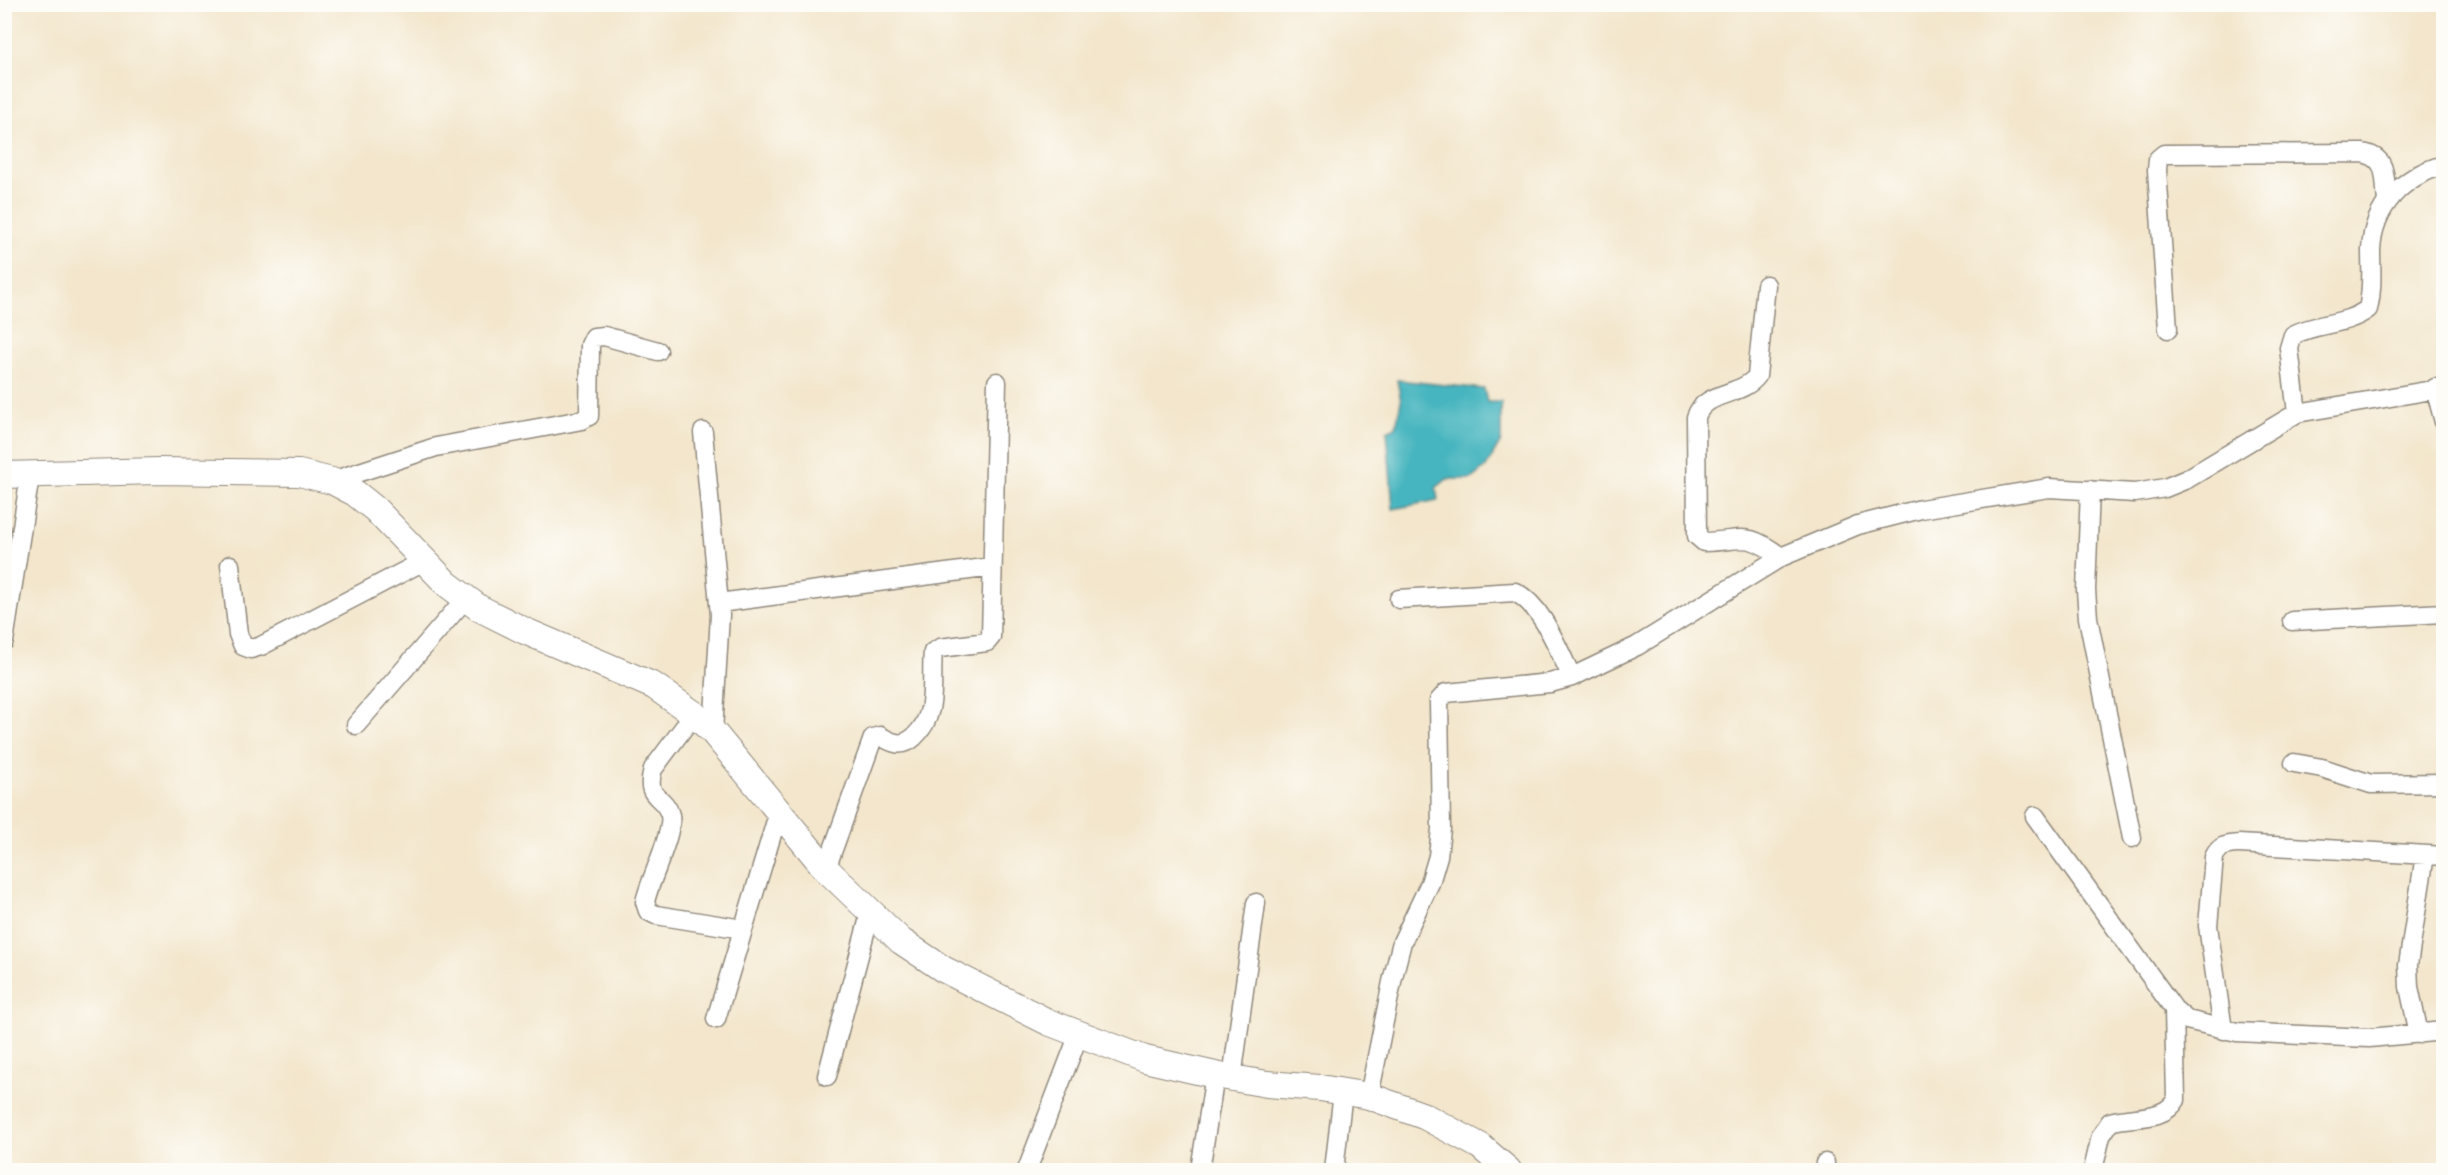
<svg xmlns="http://www.w3.org/2000/svg" width="2448" height="1175" viewBox="0 0 2448 1175" font-family="Sriracha,sans-serif">
	<rect width="100%" height="100%" fill="#fdfcf7"/>
	<filter id="ink" filterUnits="userSpaceOnUse"><feTurbulence type="fractalNoise" baseFrequency=".0167" numOctaves="2"/><feDisplacementMap in="SourceGraphic" scale="12" xChannelSelector="R" yChannelSelector="G"/><feConvolveMatrix kernelMatrix="1 2 1 2 8 2 1 2 1" color-interpolation-filters="sRGB"/></filter>
	<filter id="wash" filterUnits="userSpaceOnUse"><feTurbulence type="fractalNoise" baseFrequency=".008" numOctaves="4" result="noise"/><feDisplacementMap in="SourceGraphic" scale="24" xChannelSelector="R" yChannelSelector="G"/><feGaussianBlur stdDeviation="1.35" result="paint"/><feColorMatrix in="noise" values="0 0 0 0 0 0 0 0 0 0 0 0 0 0 0 0 0 1.4 0 .05"/><feComposite in="paint" operator="in"/></filter>
	<g filter="url(#wash)">
		<rect width="100%" height="100%" fill="#f3e6cc"/>
		<path fill="#46b5bf" stroke="#387075" stroke-width="1.5" d="M 1397,380 L 1484,389 L 1487,402 L 1501,402 L 1501,441 L 1486,467 L 1471,479 L 1447,479 L 1436,488 L 1438,500 L 1393,509 L 1387,431 L 1396,427 L 1401,401 Z"/>
	</g>
	<g filter="url(#ink)">
		<g fill="none" stroke-linecap="round" stroke-linejoin="round">
			<defs>
				<path id="street" d="M 1766,285 L 1757,376 C 1741,397 1705,390 1696,417 L 1697,536 L 1704,542 C 1744,541 1745,530 1781,557
					M 2168,329 L 2157,170 L 2158,159 L 2164,154 L 2362,153 C 2389,157 2384,179 2387,201
					M 2435,388 L 2444,422
					M 2297,413 L 2289,348 L 2293,335 C 2318,322 2345,326 2368,309 C 2373,289 2371,270 2371,250 C 2373,206 2403,176 2444,165
					M 703,432 L 720,615 L 713,732
					M 332,481 L 436,447 L 582,420 L 589,416 L 590,345 L 594,337 L 604,336 L 658,351
					M 2090,490 L 2086,590 L 2088,618 L 2132,838
					M 230,565 L 238,634 L 243,646 L 251,649 L 261,646 L 424,561
					M 1399,599 L 1515,592 C 1543,606 1558,650 1572,677
					M 719,603 L 992,567
					M 2292,621 L 2444,613
					M 4,641 L 30,476
					M 694,714 L 653,769 C 644,801 664,793 670,815 C 674,833 649,881 645,902 L 648,911 L 656,915 L 743,929
					M 356,725 L 466,598
					M 2294,763 L 2322,768 L 2371,784 L 2444,783
					M 2035,816 L 2174,1009 L 2187,1020 L 2237,1032 L 2369,1038 L 2444,1031
					M 826,869 L 873,738 L 880,736 C 892,743 902,748 914,737 C 939,714 930,682 933,652 L 940,648 L 987,642 L 991,637 L 997,382
					M 716,1019 L 779,811
					M 2223,1030 L 2208,926 L 2214,857 C 2220,845 2226,845 2239,844 L 2444,856
					M 2419,1034 L 2409,987 L 2408,965 L 2425,855
					M 827,1076 L 870,914
					M 1232,1078 L 1256,903
					M 1369,1096 L 1393,977 L 1402,942 L 1430,883 L 1438,856 L 1441,829 L 1439,701 L 1446,693 L 1550,683 L 1572,677 L 1637,646 L 1781,557 L 1858,525 L 1921,509 L 2049,488 L 2135,493 L 2165,488 L 2187,479 L 2297,413 L 2444,388
					M 1027,1170 L 1079,1034
					M 1200,1170 L 1215,1075
					M 1334,1170 L 1343,1092
					M 1824,1170 L 1825,1163
					M 2093,1170 L 2101,1136 L 2110,1122 C 2132,1115 2163,1122 2176,1100 L 2174,1009"/>
				<path id="secondary" d="M 4,475 L 159,471 L 299,473 L 332,481 L 355,493 L 375,509 L 447,584 L 479,608 L 525,631 L 654,686 L 694,714 L 713,732 L 826,869 L 901,941 L 943,969 L 1048,1022 L 1145,1059 L 1215,1075 L 1267,1084 L 1320,1088 L 1369,1096 L 1424,1116 L 1480,1146 L 1508,1170"/>
			</defs>
			<use href="#street" stroke="#8f887c" stroke-width="21"/>
			<use href="#secondary" stroke="#8f887c" stroke-width="28"/>
			<use href="#street" stroke="#fff" stroke-width="18"/>
			<use href="#secondary" stroke="#fff" stroke-width="26"/>
		</g>
	</g>
	<rect width="2448" height="1175" fill="none" stroke="#fdfcf7" stroke-width="24"/>
</svg>
